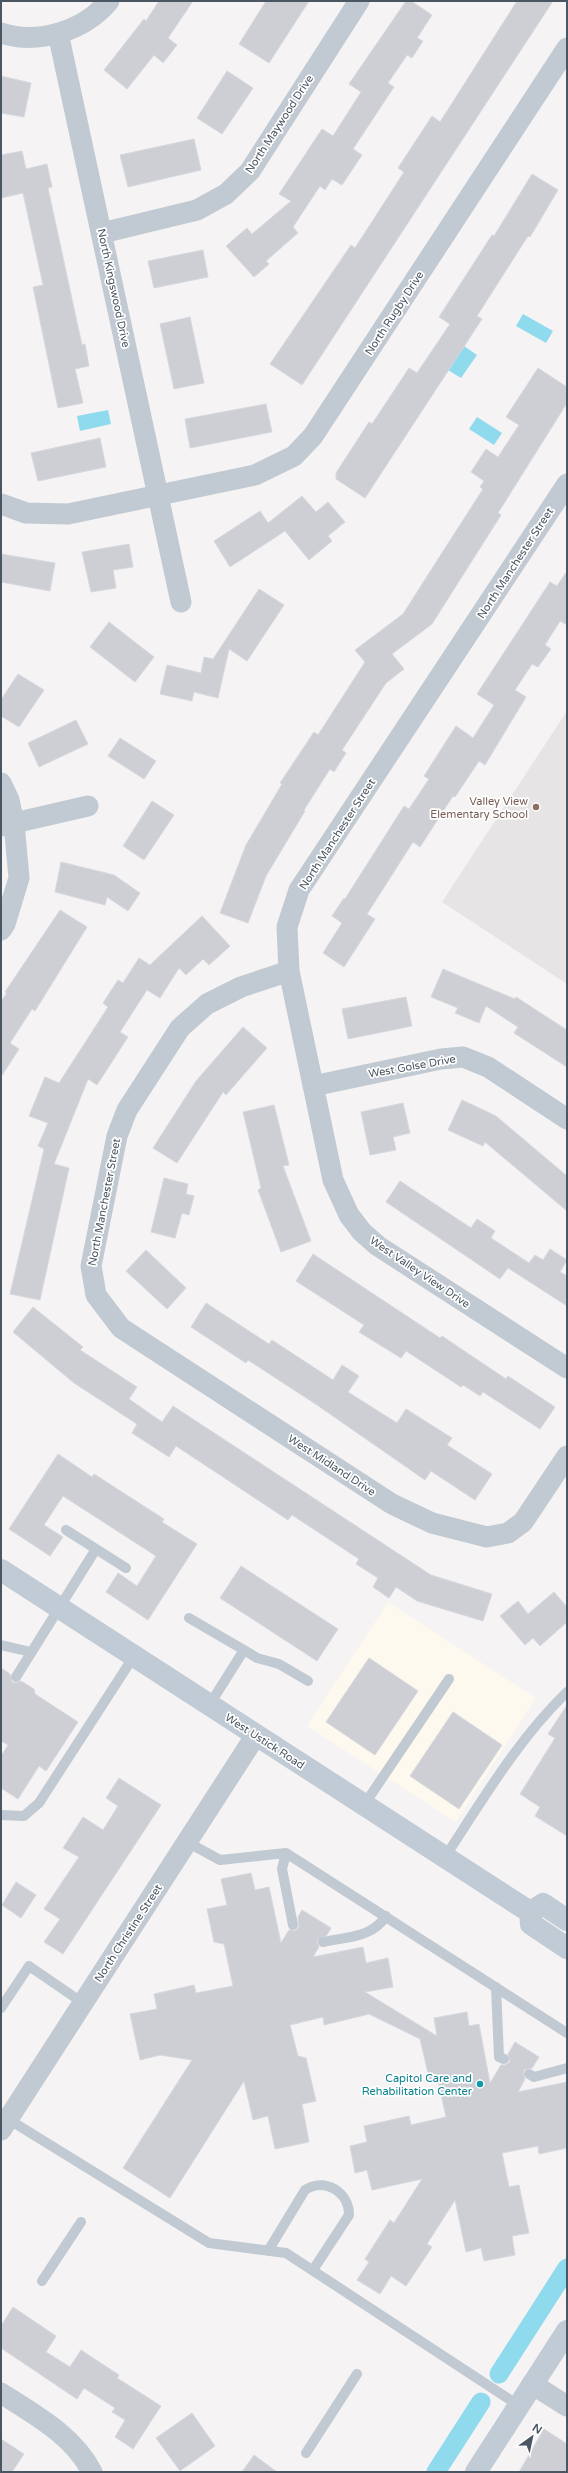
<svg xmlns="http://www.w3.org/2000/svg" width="568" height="2473" viewBox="0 0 568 2473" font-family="'Varela Round',sans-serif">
	<rect width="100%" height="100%" fill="#f5f3f3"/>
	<path fill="#fdf9ef" d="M 388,1602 L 536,1698 L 456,1822 L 307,1726 Z"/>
	<path fill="#e6e4e5" d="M 567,711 L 567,984 L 442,902 Z"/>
	<path fill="#90daee" d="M 523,314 L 553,331 L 546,343 L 516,326 Z
		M 464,346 L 477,355 L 461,378 L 448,370 Z
		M 108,410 L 111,424 L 80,431 L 77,416 Z
		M 477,417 L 502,433 L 494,445 L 469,429 Z"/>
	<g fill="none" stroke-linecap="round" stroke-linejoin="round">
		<path stroke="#90daee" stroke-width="19" d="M 499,2374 L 567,2268
			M 436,2472 L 481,2402"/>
	</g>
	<path fill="#cdcfd5" stroke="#d7d9de" d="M 159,1 L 193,1 L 168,38 L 177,45 L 163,63 L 154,55 L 127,89 L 104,70 L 144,19 L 146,21 Z
		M 266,1 L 309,1 L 269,63 L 239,44 Z
		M 406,1 L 411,1 L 432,15 L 417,38 L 423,41 L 412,58 L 407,55 L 388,83 L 394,87 L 353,149 L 362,155 L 342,185 L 332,179 L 325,190 L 320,186 L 293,227 L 298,233 L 266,261 L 269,264 L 254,277 L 226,246 L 247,228 L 252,234 L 291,201 L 279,194 L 322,129 L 333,136 L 361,92 L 349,84 Z
		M 517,1 L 553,1 L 302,385 L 270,364 L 351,245 L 355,248 L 404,172 L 398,168 L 432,116 L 440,122 Z
		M 227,71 L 253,88 L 222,134 L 197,118 Z
		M 1,76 L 31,83 L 24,117 L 1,113 Z
		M 194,139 L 201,170 L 128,187 L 120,155 Z
		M 22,151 L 26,169 L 47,164 L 52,187 L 48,188 L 82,345 L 85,344 L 89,366 L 75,369 L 83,403 L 58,408 L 33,287 L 43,285 L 23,193 L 1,198 L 1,155 Z
		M 532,174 L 558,190 L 530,237 L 528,236 L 477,316 L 482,319 L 365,498 L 336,479 L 336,473 L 369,422 L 372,424 L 409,368 L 417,373 L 450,324 L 439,317 L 492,235 L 494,236 Z
		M 203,250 L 208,277 L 154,288 L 148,261 Z
		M 190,317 L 204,383 L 174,389 L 160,324 Z
		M 538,368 L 567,387 L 567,403 L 498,513 L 501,515 L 432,624 L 392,654 L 404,669 L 386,683 L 342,750 L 346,753 L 334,772 L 330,769 L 304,810 L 305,811 L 266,876 L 248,923 L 220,913 L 246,845 L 282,784 L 280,783 L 314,732 L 318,735 L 365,662 L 355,650 L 403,614 L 447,545 L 483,489 L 480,487 L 484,481 L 471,472 L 486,449 L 498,457 L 519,425 L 506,417 Z
		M 266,404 L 272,432 L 190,448 L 185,419 Z
		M 100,438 L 106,467 L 38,481 L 31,453 Z
		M 302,496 L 316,512 L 328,502 L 345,522 L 328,536 L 332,541 L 309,560 L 285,531 L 230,567 L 214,541 L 260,511 L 268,523 Z
		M 129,544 L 133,567 L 113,570 L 116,588 L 91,592 L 82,552 Z
		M 1,554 L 55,563 L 50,591 L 1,582 Z
		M 567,571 L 567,625 L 560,621 L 545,645 L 551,649 L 538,667 L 532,664 L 515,690 L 526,697 L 485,765 L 479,761 L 455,797 L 453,796 L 420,847 L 413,842 L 367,914 L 375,919 L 344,967 L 323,953 L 342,923 L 332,916 L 344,898 L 345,899 L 404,806 L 409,809 L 429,779 L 424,776 L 456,726 L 473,738 L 494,705 L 477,694 L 550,582 L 557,586 Z
		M 259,589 L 284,605 L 247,661 L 229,649 L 218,698 L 194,692 L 192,701 L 160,694 L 167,665 L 201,673 L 204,657 L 213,659 Z
		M 109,622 L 154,657 L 135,682 L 90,647 Z
		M 18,674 L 44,690 L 19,727 L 1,716 L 1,700 Z
		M 76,720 L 88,744 L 39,767 L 28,743 Z
		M 120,738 L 156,761 L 144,779 L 108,756 Z
		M 152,801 L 174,815 L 144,860 L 123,846 Z
		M 61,862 L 114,875 L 140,893 L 128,911 L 107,897 L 105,905 L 55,892 Z
		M 60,910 L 87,927 L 35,1011 L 32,1009 L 10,1043 L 19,1049 L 1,1077 L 1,1001 L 7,993 L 5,992 Z
		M 202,916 L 230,946 L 209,965 L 203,959 L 186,975 L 179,968 L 160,998 L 147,990 L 120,1032 L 128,1037 L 97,1085 L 88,1079 L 54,1164 L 69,1168 L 40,1300 L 10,1294 L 44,1149 L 38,1146 L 48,1123 L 29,1116 L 45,1077 L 59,1083 L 108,1007 L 103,1003 L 118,980 L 123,983 L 139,958 L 150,965 Z
		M 443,969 L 515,999 L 516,997 L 567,1030 L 567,1067 L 514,1033 L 518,1027 L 486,1006 L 479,1023 L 455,1013 L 458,1008 L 431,997 Z
		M 406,997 L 412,1026 L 348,1039 L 342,1009 Z
		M 243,1027 L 267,1048 L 226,1095 L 223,1092 L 177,1163 L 153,1148 L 196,1081 Z
		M 462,1100 L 496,1116 L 567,1176 L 567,1211 L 485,1142 L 483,1146 L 448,1130 Z
		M 403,1103 L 410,1133 L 393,1137 L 396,1150 L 370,1155 L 361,1112 Z
		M 274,1105 L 289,1165 L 283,1166 L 311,1241 L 281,1252 L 258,1190 L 261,1188 L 243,1112 Z
		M 164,1178 L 188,1184 L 186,1194 L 194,1196 L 189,1215 L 182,1213 L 175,1238 L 151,1232 Z
		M 400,1181 L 471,1228 L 477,1219 L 495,1231 L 491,1238 L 529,1263 L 535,1255 L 543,1260 L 550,1249 L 567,1260 L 560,1272 L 567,1276 L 567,1306 L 508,1268 L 500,1279 L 386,1202 Z
		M 146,1250 L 186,1288 L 167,1309 L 126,1271 Z
		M 313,1254 L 440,1338 L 442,1336 L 506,1379 L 508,1376 L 555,1407 L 540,1429 L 483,1392 L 480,1396 L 463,1385 L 461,1387 L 406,1351 L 401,1358 L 359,1332 L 364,1325 L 296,1281 Z
		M 206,1303 L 269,1344 L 272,1340 L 333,1380 L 342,1365 L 359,1376 L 348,1392 L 397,1423 L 406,1409 L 452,1438 L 447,1445 L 492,1474 L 475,1500 L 431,1471 L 425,1480 L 317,1405 L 248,1360 L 246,1363 L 191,1327 Z
		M 33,1307 L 83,1347 L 80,1350 L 137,1387 L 129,1399 L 162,1422 L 173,1406 L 431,1575 L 492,1594 L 483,1621 L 417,1601 L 396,1587 L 389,1598 L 373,1587 L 378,1578 L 356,1564 L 359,1559 L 292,1515 L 288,1520 L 176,1446 L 169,1457 L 132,1433 L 137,1424 L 74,1383 L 13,1332 Z
		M 58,1454 L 92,1477 L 94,1474 L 164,1519 L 162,1522 L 197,1544 L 148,1620 L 106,1592 L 118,1573 L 137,1586 L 156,1556 L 63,1496 L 44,1525 L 63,1537 L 50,1556 L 9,1529 Z
		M 241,1566 L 338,1629 L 317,1661 L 220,1598 Z
		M 554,1592 L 567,1607 L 567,1622 L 540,1646 L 533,1638 L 525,1645 L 500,1616 L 518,1601 L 528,1614 Z
		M 369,1658 L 418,1691 L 375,1755 L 326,1722 Z
		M 1,1668 L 10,1674 L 12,1682 L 16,1683 L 21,1681 L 34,1689 L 35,1694 L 78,1722 L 46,1771 L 39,1766 L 18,1799 L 1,1788 L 1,1756 L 8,1745 L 1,1741 Z
		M 567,1705 L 567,1836 L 535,1816 L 540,1807 L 520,1794 L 555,1738 L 548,1734 Z
		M 453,1712 L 502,1745 L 459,1809 L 410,1776 Z
		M 119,1778 L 161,1805 L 63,1954 L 44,1942 L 60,1919 L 44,1909 L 79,1857 L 63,1848 L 83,1817 L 103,1830 L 118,1806 L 106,1798 Z
		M 251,1873 L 255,1890 L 269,1887 L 281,1943 L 289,1930 L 295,1931 L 299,1927 L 298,1917 L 302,1910 L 331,1928 L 327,1935 L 317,1940 L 319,1947 L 313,1957 L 363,1947 L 366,1963 L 388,1958 L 393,1987 L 365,1992 L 437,2036 L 434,2018 L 467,2012 L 469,2026 L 479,2024 L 490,2083 L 501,2065 L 505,2065 L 510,2062 L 508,2054 L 515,2042 L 539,2057 L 532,2068 L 524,2070 L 523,2074 L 525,2079 L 518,2092 L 567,2082 L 567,2148 L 539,2154 L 538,2146 L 502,2153 L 509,2187 L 519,2185 L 529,2233 L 512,2236 L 515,2255 L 484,2261 L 481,2248 L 466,2252 L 455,2200 L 427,2244 L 432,2247 L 406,2286 L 391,2276 L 380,2294 L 357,2280 L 369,2262 L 365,2259 L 390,2220 L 394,2223 L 422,2179 L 372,2190 L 367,2170 L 355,2173 L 350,2146 L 367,2142 L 364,2126 L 409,2116 L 411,2125 L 446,2117 L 438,2081 L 430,2082 L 420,2039 L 369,2014 L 324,2025 L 323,2017 L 290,2025 L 298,2056 L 306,2058 L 316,2101 L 302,2104 L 309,2142 L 275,2149 L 268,2116 L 253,2120 L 244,2081 L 170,2198 L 123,2168 L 192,2060 L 160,2055 L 140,2060 L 130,2014 L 157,2009 L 154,1994 L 194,1985 L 196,1993 L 233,1986 L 224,1944 L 214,1942 L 207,1909 L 227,1905 L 221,1879 Z
		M 16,1882 L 36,1895 L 21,1918 L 2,1905 Z
		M 13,2307 L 56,2336 L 46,2352 L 70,2367 L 81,2350 L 119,2375 L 117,2378 L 161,2406 L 133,2449 L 115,2437 L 125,2420 L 112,2412 L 115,2408 L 84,2388 L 77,2399 L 1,2348 L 1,2326 Z
		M 192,2413 L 215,2446 L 180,2471 L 156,2438 Z
		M 544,2429 L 567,2444 L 567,2472 L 519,2472 Z
		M 1,2439 L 24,2454 L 12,2472 L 1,2472 Z
		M 254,2455 L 277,2472 L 242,2472 Z"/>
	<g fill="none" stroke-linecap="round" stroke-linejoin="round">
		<path stroke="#c1cad2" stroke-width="10" d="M 66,1530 L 126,1568
			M 189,1618 L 244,1650
			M 1,1645 L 31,1652
			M 16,1677 L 96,1549
			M 210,1704 L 244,1650 L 257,1658 L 279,1664 L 308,1681
			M 364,1805 L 449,1679
			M 1,1815 L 24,1816 L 39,1803 L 134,1656
			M 187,1842 L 220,1860 L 286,1853 L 567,2033
			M 286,1853 L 282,1869 L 293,1925
			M 445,1857 C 482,1801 518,1739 567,1692
			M 323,1942 C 346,1937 372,1938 386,1916
			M 496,1987 L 499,2057 L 504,2059
			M 1,2008 L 29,1966 L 83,2003
			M 529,2074 L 534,2077 L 567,2068
			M 8,2119 L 209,2243 L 286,2253 L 518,2405
			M 268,2251 L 305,2190 C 325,2177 349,2192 349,2215 L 313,2270
			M 42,2281 L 81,2222
			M 306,2453 L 357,2374"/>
		<path stroke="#c1cad2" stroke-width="21" d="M 1,33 C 39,45 84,31 109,1
			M 58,33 L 181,602
			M 102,233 L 197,210 L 226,194 L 250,171 L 359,1
			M 567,484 L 299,890 L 287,927 L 289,971 L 241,987 L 207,1004 L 180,1028 L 127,1110 L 117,1136 L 91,1266 L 96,1295 L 121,1328 L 392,1504 L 432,1523 L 487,1537 L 508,1533 L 523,1522 L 567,1456
			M 1,504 L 26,513 L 68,514 L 255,475 L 294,456 L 313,436 L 567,48
			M 1,783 L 9,800 L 14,823 L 19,878 L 5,924 L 1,930
			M 1,826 L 88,806
			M 289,971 L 333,1180 L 349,1215 L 362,1232 L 378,1246 L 567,1368
			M 313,1086 L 441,1059 L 463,1057 L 488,1067 L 567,1119
			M 1,2130 L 256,1735
			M 532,2384 L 567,2406
			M 1,2393 C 35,2415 73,2435 92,2472"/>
		<path stroke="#c1cbd6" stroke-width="22" d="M 1,1570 L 530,1912 L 531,1924 L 567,1948
			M 530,1912 L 543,1904 L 567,1920
			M 476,2472 L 567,2331"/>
	</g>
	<circle fill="#8d6e63" stroke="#fff" stroke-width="1.5" cx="536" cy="807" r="4"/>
	<circle fill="#0f9aa8" stroke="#fff" stroke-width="1.5" cx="480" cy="2084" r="4"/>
	<g text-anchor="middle" stroke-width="3.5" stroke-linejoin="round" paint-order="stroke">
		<g font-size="11" fill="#4a5661" stroke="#fff">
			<text transform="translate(279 124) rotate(-57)" y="4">North Maywood Drive</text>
			<text transform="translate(114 288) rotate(78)" y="4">North Kingswood Drive</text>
			<text transform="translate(394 313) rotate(-57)" y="4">North Rugby Drive</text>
			<text transform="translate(515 563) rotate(-57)" y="4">North Manchester Street</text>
			<text transform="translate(337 834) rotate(-57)" y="4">North Manchester Street</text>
			<text transform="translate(412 1066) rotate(-10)" y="4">West Golse Drive</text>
			<text transform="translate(104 1202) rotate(-79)" y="4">North Manchester Street</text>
			<text transform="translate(420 1272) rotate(34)" y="4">West Valley View Drive</text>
			<text transform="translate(332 1465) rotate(33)" y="4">West Midland Drive</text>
			<text transform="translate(265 1741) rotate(33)" y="4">West Ustick Road</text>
			<text transform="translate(128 1933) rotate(-57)" y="4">North Christine Street</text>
		</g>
		<g font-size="11" fill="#785e54" stroke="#fff" text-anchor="end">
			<text x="528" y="805">Valley View<tspan x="528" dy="13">Elementary School</tspan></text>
		</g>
		<g font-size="11" fill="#0d838f" stroke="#fff" text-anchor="end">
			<text x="472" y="2082">Capitol Care and<tspan x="472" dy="13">Rehabilitation Center</tspan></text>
		</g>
	</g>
	<rect width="568" height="2473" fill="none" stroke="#4a5661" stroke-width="4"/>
	<g transform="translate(532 2437) rotate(33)" stroke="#ffffff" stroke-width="3" paint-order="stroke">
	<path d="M0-3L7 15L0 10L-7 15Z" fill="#4a5661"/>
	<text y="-6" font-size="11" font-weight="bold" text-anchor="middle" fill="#4a5661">N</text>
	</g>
</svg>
